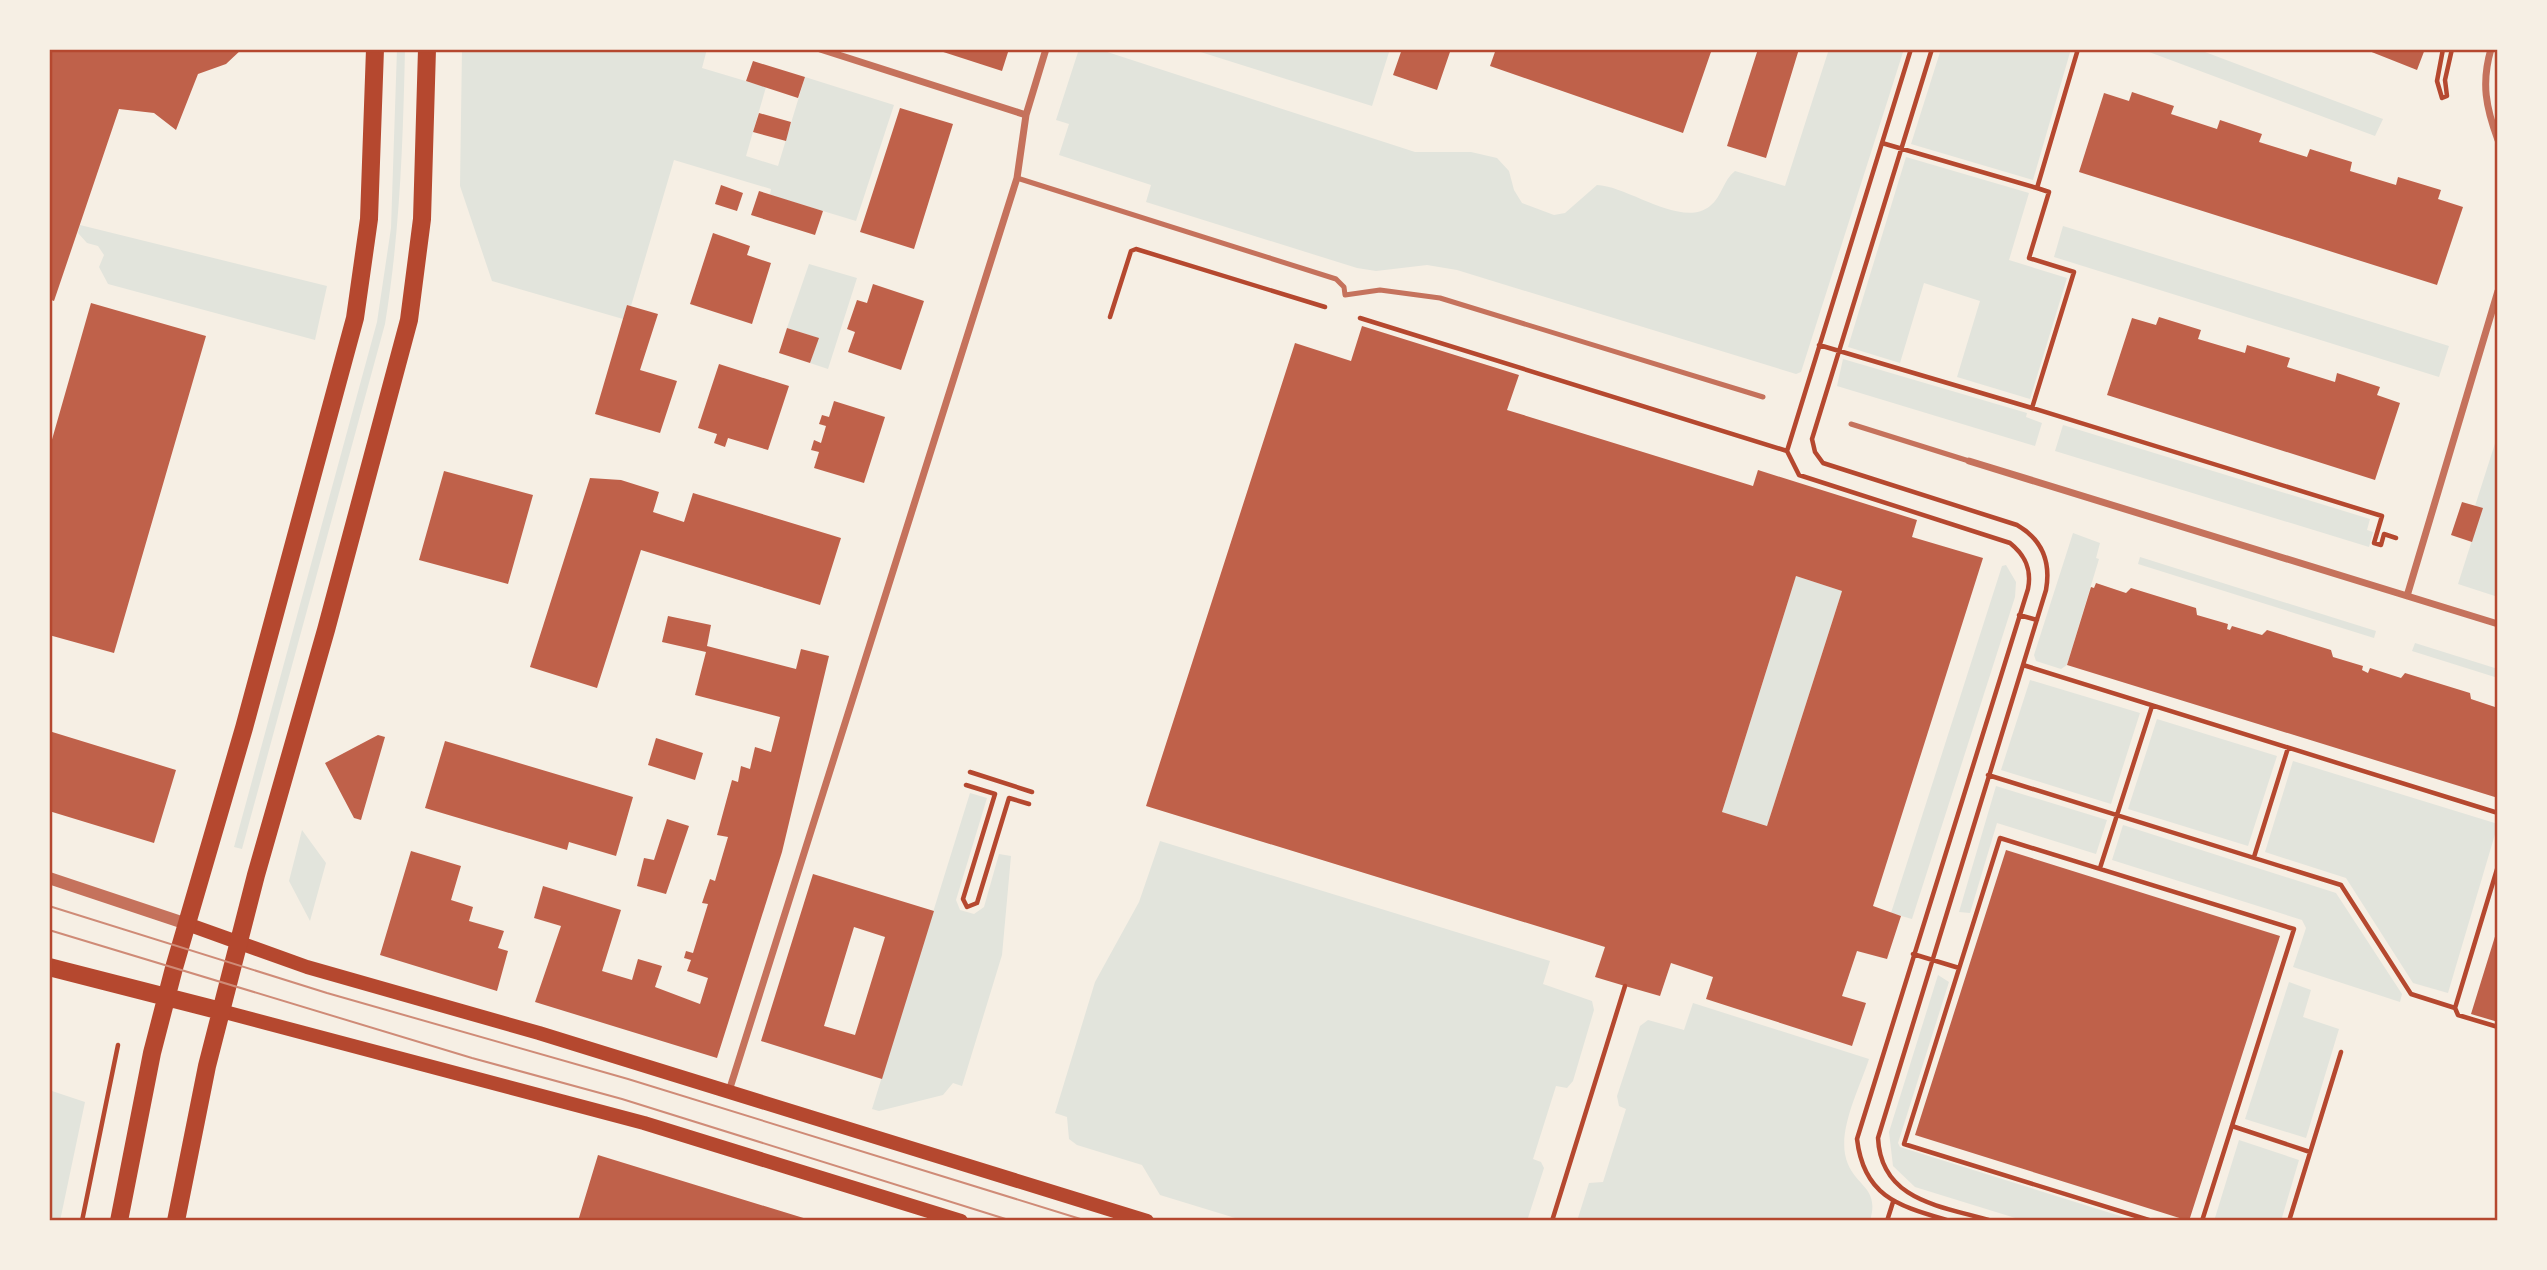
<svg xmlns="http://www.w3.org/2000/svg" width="2547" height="1270" viewBox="0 0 2547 1270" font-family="Poppins,sans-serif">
	<rect width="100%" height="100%" fill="#f6efe4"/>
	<path fill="#e2e4dc" d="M 397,49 L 405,49 C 403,142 400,232 385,324 L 242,849 L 234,847 L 377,322 L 391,228 Z
		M 462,49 L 707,49 L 702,68 L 766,87 L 746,156 L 778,166 L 805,77 L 894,105 L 856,221 L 770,195 L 771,189 L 674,160 L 631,306 L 627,305 L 623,319 L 492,281 L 460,186 Z
		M 1079,49 L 1098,49 L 1415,152 L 1471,152 L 1497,158 L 1509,171 L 1514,190 L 1522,203 L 1554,215 L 1565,213 L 1597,185 C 1628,186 1682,229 1710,206 C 1722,197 1723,180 1735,171 L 1785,186 L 1829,49 L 1904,49 L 1801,372 L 1796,374 L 1457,270 L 1427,265 L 1376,271 L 1357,268 L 1146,202 L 1151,185 L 1059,155 L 1069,124 L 1056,120 Z
		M 1191,49 L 1390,49 L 1372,106 Z
		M 1941,49 L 2071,49 L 2033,180 L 1911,144 Z
		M 2141,49 L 2197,49 L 2383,119 L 2375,136 Z
		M 1906,157 L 2029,193 L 2009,260 L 2067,278 L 2030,399 L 1957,377 L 1980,301 L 1924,283 L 1900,363 L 1848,347 Z
		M 80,225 L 327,286 L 315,340 L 108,284 L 99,267 L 104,255 L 98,246 L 87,243 L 78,233 Z
		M 2063,226 L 2449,346 L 2439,377 L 2054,257 Z
		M 809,264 L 857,278 L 828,369 L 810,363 L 818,338 L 787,328 Z
		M 1843,359 L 2027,413 L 2026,417 L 2042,423 L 2035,446 L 1837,386 Z
		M 2063,425 L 2370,519 L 2367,530 L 2373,532 L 2369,547 L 2055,451 Z
		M 2498,434 L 2498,597 L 2458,584 L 2482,509 L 2475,506 Z
		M 2073,533 L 2100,543 L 2096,558 L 2099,559 L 2067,665 L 2061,669 L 2036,661 L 2034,655 Z
		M 2140,557 L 2376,631 L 2374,638 L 2138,564 Z
		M 2006,565 L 2016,582 L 2015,597 L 1912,919 L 1891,913 L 2002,566 Z
		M 1796,576 L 1842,591 L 1767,826 L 1722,812 Z
		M 2415,643 L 2498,669 L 2498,678 L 2412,651 Z
		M 2030,680 L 2140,713 L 2111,804 L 2001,770 Z
		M 2157,719 L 2277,756 L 2248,846 L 2128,809 Z
		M 2293,761 L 2498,824 L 2448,993 L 2413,983 L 2346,878 L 2265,852 Z
		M 1996,786 L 2107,820 L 2096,854 L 1997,823 L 1970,913 L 1959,912 Z
		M 970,793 L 987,798 L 956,900 L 960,910 L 974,914 L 984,907 L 999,854 L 1011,856 L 1002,955 L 962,1086 L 953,1083 L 943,1095 L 879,1111 L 872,1109 Z
		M 2123,825 L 2336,893 L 2402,994 L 2400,1002 L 2293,967 L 2306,928 L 2302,920 L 2112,860 Z
		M 302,830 L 326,863 L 310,921 L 289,881 Z
		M 1160,841 L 1550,961 L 1543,984 L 1592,1001 L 1594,1010 L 1573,1081 L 1567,1088 L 1556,1086 L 1533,1159 L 1541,1162 L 1544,1168 L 1527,1221 L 1245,1221 L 1160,1195 L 1142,1165 L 1077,1145 L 1069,1139 L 1067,1117 L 1055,1113 L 1095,982 L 1139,902 Z
		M 1938,975 L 1949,982 L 1898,1143 L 1900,1147 L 2136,1221 L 2025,1221 L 1915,1187 L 1893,1166 L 1889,1132 Z
		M 2289,982 L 2311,990 L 2303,1017 L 2339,1029 L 2306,1138 L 2245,1119 Z
		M 1693,1003 L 1869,1059 C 1860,1087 1840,1125 1845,1154 C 1851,1187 1881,1184 1870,1221 L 1577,1221 L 1589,1183 L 1603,1182 L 1626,1109 L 1619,1106 L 1617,1096 L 1640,1026 L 1648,1020 L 1684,1030 Z
		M 49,1090 L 85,1102 L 60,1221 L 49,1221 Z
		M 2239,1140 L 2299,1160 L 2281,1221 L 2214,1221 Z"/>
	<path fill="#bf614a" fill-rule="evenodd" d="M 49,49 L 242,49 L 226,64 L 198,74 L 176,130 L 154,113 L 119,109 L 54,301 L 49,299 Z
		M 934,49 L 1009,49 L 1002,71 Z
		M 1402,49 L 1451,49 L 1437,90 L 1393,75 Z
		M 1496,49 L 1712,49 L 1683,133 L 1490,66 Z
		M 1758,49 L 1799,49 L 1766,158 L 1727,146 Z
		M 2364,49 L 2425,49 L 2417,70 Z
		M 753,61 L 805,77 L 798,98 L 746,81 Z
		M 2132,92 L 2174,106 L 2171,114 L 2217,129 L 2220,120 L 2262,134 L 2259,142 L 2307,157 L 2310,149 L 2352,162 L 2350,171 L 2396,185 L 2398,177 L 2441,190 L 2438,199 L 2463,207 L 2437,285 L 2079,172 L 2104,93 L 2129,101 Z
		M 900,108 L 953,124 L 914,249 L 860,232 Z
		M 759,113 L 791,122 L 786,141 L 753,132 Z
		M 721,185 L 743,193 L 737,211 L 715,204 Z
		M 759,191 L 823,211 L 815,235 L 751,215 Z
		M 713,233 L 750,246 L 747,255 L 771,263 L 752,324 L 690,304 Z
		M 873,284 L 924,301 L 901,370 L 848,352 L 855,332 L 847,329 L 857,300 L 867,303 Z
		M 91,303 L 206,336 L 114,653 L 49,635 L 49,450 Z
		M 627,305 L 658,314 L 640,370 L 677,381 L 660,433 L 595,414 Z
		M 2159,317 L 2201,330 L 2198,339 L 2245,353 L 2247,345 L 2290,358 L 2287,367 L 2335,382 L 2337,373 L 2380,387 L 2377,395 L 2400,403 L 2375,480 L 2107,395 L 2132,318 L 2156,325 Z
		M 1362,326 L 1519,375 L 1507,410 L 1753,486 L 1758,470 L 1917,520 L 1912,537 L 1983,558 L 1873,906 L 1901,916 L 1887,959 L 1857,951 L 1842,996 L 1866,1003 L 1852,1046 L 1706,999 L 1713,977 L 1671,963 L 1660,996 L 1625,986 L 1595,977 L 1605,947 L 1146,806 L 1295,343 L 1351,361 ZM 1796,576 L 1842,591 L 1767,826 L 1722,812 Z
		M 787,328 L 819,338 L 810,363 L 779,353 Z
		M 719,364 L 789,386 L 768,450 L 728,438 L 725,447 L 714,443 L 717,434 L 698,428 Z
		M 834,401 L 885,417 L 864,483 L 814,468 L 819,452 L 811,450 L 814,440 L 821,443 L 826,426 L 819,424 L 822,415 L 829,417 Z
		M 444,471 L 533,495 L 508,584 L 419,560 Z
		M 590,478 L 621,480 L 659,492 L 653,512 L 684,522 L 693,493 L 841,538 L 820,605 L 641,550 L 597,688 L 530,667 Z
		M 2462,502 L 2483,508 L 2472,542 L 2451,535 Z
		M 2096,583 L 2126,593 L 2131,588 L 2196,608 L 2197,615 L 2228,624 L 2227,629 L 2230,630 L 2232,626 L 2262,635 L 2267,630 L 2331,650 L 2333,657 L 2363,666 L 2362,670 L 2368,673 L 2370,668 L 2401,678 L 2405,673 L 2470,693 L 2471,699 L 2498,708 L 2498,798 L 2067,665 L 2091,587 L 2094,588 Z
		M 668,616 L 711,625 L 707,646 L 796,669 L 801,649 L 829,656 L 782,852 L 717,1058 L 535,1002 L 561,926 L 534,918 L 543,886 L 621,910 L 602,971 L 632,980 L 638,959 L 662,966 L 655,987 L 700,1004 L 708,978 L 687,971 L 691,960 L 684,958 L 686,951 L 693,953 L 708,904 L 702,903 L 710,879 L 715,881 L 728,837 L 717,835 L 732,780 L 738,782 L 741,766 L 750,769 L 755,747 L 771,752 L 780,717 L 695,695 L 706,652 L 662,642 Z
		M 49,731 L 176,770 L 154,843 L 49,811 Z
		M 378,735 L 385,737 L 361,820 L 354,818 L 325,763 Z
		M 656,738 L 703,753 L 695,780 L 648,765 Z
		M 445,741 L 633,797 L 616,856 L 569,842 L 567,850 L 425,808 Z
		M 667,819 L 689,826 L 666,894 L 637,886 L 644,858 L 654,860 Z
		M 2006,850 L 2280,936 L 2189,1221 L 1915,1135 Z
		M 411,851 L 461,866 L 451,900 L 473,907 L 469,921 L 504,931 L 498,948 L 508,951 L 497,991 L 380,955 Z
		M 813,874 L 934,911 L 882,1079 L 761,1041 ZM 854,927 L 885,937 L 855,1035 L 824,1026 Z
		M 2497,930 L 2498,930 L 2498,1022 L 2471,1014 Z
		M 598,1155 L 810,1220 L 810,1221 L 578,1221 Z"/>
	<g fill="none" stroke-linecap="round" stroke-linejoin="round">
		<path stroke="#b5482f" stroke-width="4.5" d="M 1911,49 L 1787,451 L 1799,475 L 2010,543 C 2025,555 2032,569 2028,589 L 1857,1139 C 1864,1198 1900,1206 1950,1221
			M 1932,49 L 1812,439 L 1815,452 L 1823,463 L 2017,525 C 2043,540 2051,562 2046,590 L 1878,1138 C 1881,1202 1943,1206 1992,1221
			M 2443,49 L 2437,81 L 2442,98 L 2447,96 L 2445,80 L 2452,49
			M 1882,143 L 2037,188
			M 1110,317 L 1131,251 L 1136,249 L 1325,307
			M 1360,318 L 1787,451
			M 1819,345 L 2032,408 L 2074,272 L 2029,258 L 2049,192 L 2037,188 L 2078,49
			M 2032,408 L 2382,516 L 2374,543 L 2381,545 L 2384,534 L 2396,538
			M 2019,615 L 2037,620
			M 2023,665 L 2498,813
			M 970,772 L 1032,792
			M 1988,775 L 2341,885 L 2411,994 L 2455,1008 L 2458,1015 L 2498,1027
			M 966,785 L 995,794 L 963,899 L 967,907 L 977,903 L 1009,798 L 1029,804
			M 2254,857 L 2288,748
			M 2100,868 L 2152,706
			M 1913,954 L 1959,968
			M 2455,1008 L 2498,866
			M 2232,1126 L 2310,1152
			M 82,1221 L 118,1045
			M 1552,1221 L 1625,986
			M 1887,1221 L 1893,1202
			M 2152,1221 L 1904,1144 L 2000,838 L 2294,929 L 2202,1221
			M 2289,1221 L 2341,1052"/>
		<path stroke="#c5725c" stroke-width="5" d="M 1017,178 L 1336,279 L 1344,287 L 1345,295 L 1380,290 L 1440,298 L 1763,397
			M 1851,424 L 1969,461"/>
		<path stroke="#c5725c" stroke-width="7" d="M 2491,49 C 2481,83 2486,108 2498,140
			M 1026,115 L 1046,49
			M 1969,461 L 2498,624
			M 2407,596 L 2498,291
			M 729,1091 L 1017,178 L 1026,115 L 820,49"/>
		<path stroke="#c5725c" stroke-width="12" d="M 49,878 L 187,924"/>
		<path stroke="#b5482f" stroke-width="14" d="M 187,924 L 307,967 L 539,1033 L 1147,1221
			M 221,1011 L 644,1123 L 961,1221"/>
		<path stroke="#b5482f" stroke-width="18" d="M 49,967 L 221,1011
			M 119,1221 L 152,1053 L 174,968 L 244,728 L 355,318 L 369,219 L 375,49
			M 176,1221 L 207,1066 L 256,875 L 326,630 L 409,320 L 422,219 L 427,49"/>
		<path stroke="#cf8b77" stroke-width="2" d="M 49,906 L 327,993 L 628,1079 L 1087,1221
			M 49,930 L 472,1058 L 622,1099 L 1012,1221"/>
	</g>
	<rect width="2547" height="1270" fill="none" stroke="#f6efe4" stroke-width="102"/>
	<rect x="51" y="51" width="2445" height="1168" fill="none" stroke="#b5482f" stroke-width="2.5"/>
</svg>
